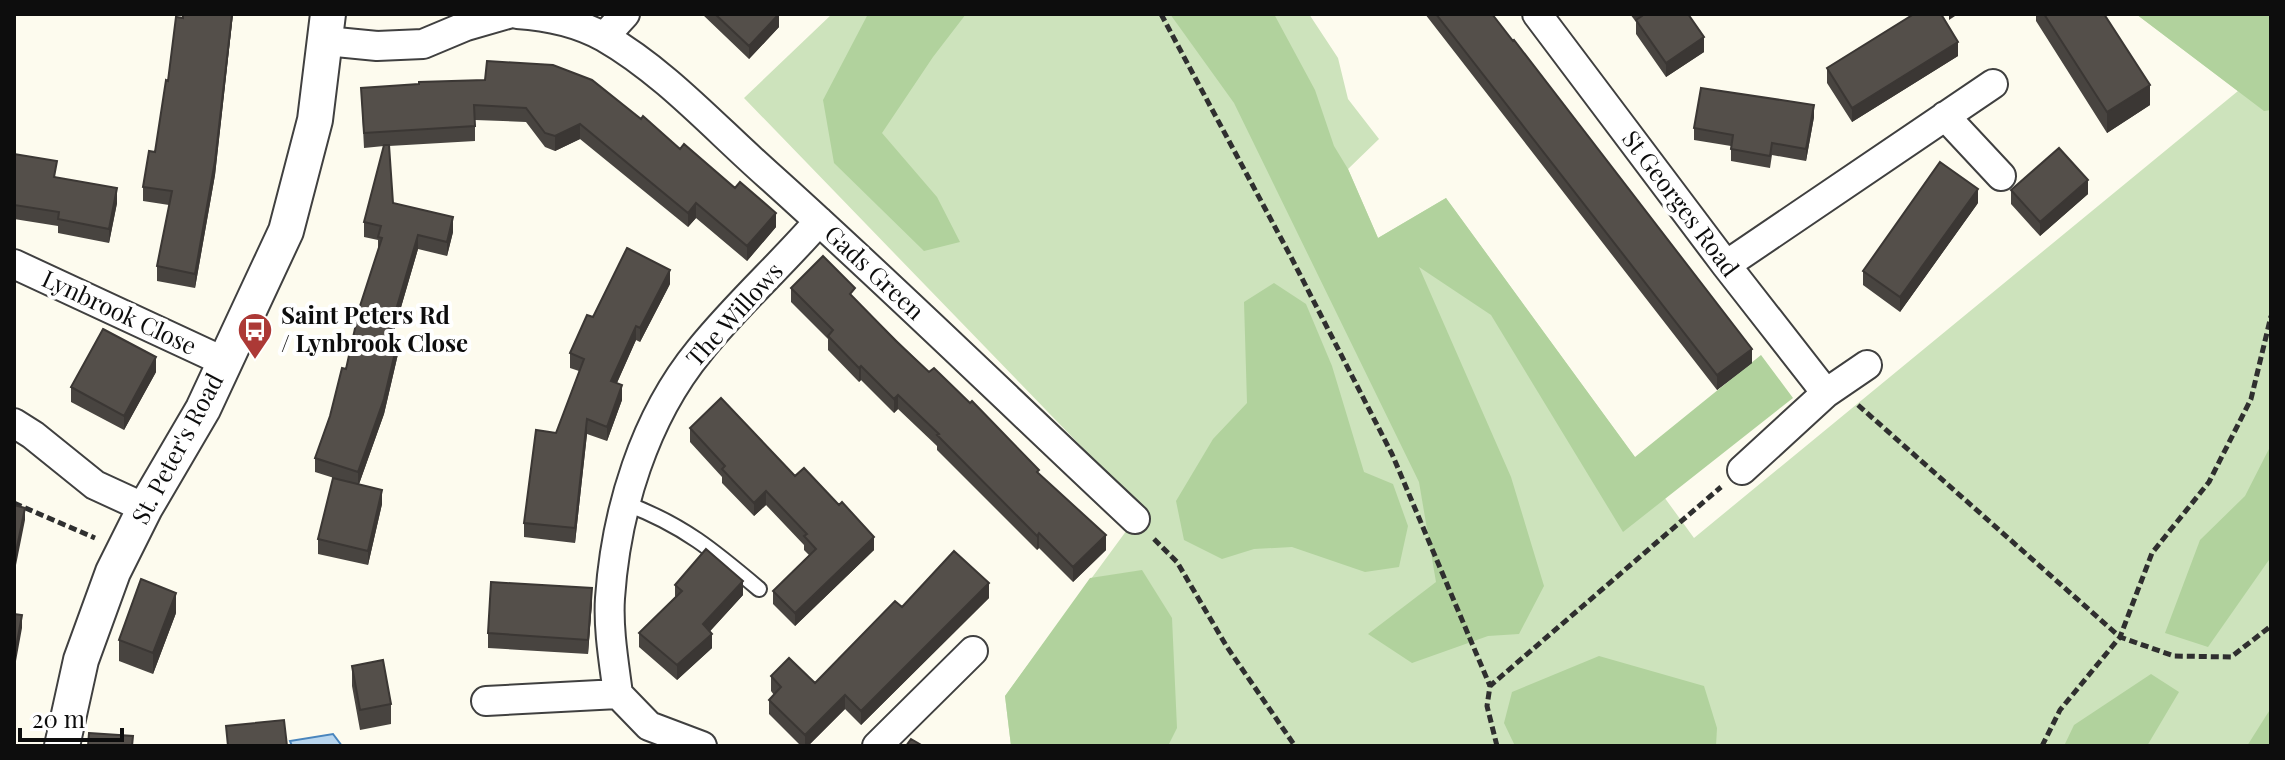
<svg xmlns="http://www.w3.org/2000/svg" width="2285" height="760" viewBox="0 0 2285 760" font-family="'Playfair Display',serif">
	<rect width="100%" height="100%" fill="#fdfbee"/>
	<path fill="#cde3bc" d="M 832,14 L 1309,14 L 1338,58 L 1348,99 L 1379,139 L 1348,169 L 1378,238 L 1446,198 L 1694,538 L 2238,91 L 2136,14 L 2271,14 L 2271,746 L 1011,746 L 1005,696 L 1135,519 L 1136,503 L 744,98 Z"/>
	<path fill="#b1d29d" d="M 868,14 L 966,14 L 933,57 L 882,133 L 937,197 L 960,242 L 924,251 L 834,163 L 823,100 Z
		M 1170,14 L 1274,14 L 1315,90 L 1334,146 L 1348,169 L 1378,238 L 1446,198 L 1635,457 L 1761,355 L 1793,398 L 1623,532 L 1491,315 L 1419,267 L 1511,477 L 1544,586 L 1519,634 L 1488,636 L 1412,663 L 1368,634 L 1436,582 L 1419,482 L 1234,103 Z
		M 2136,14 L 2271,14 L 2271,110 L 2264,111 Z
		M 1274,283 L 1306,304 L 1332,366 L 1364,472 L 1393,484 L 1408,526 L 1399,567 L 1365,572 L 1292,547 L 1254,549 L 1222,559 L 1184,540 L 1176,501 L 1213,439 L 1247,403 L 1244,302 Z
		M 2271,445 L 2271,557 L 2208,647 L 2165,633 L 2200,540 L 2245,496 Z
		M 1142,570 L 1172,618 L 1177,728 L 1168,746 L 1011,746 L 1005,696 L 1090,578 Z
		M 1599,656 L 1704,686 L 1717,728 L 1716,746 L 1515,746 L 1504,723 L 1512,692 Z
		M 2151,674 L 2179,692 L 2147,746 L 2064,746 L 2074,725 Z
		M 2271,708 L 2271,746 L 2247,746 Z"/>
	<path fill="#b9d6ee" stroke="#4985bd" stroke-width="2" d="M 333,734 L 342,746 L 292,746 L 290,741 Z"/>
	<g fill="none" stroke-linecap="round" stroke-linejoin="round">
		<defs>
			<path id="service" d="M 627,504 C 683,525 714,551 759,589"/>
			<path id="minor" d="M 517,14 C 548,16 577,22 604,37 C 665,72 715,128 767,174 C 892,286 1012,404 1135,519
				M 1537,14 L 1726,265 L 1826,393
				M 604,37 L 625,14
				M 326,41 L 377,46 L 423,44 L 466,26 L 508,14
				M 1945,116 L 2001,176
				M 14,264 L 225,362
				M 1726,265 L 1993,84
				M 14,423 L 33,435 L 95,485 L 145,508
				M 1742,470 L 1826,393 L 1867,365
				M 486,701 L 618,694
				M 702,746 L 649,726 L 618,694 C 614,663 608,629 610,598 C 616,511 644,418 700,350 C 737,304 781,265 819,221
				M 877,746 L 973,651"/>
			<path id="tertiary" d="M 62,746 L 81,660 L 113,572 L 145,508 L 203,409 L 286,231 L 315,120 L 328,14"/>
		</defs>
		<use href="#service" stroke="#404040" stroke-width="18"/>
		<use href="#minor" stroke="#404040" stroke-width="32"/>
		<use href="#tertiary" stroke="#404040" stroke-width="38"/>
		<path stroke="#2f2f2f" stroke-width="5" stroke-dasharray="8 4" stroke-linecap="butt" d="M 1161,14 L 1291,257 L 1392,454 L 1490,686
			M 1858,405 L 2120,637 L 2174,656 L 2231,657 L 2271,626
			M 14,503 L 95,538
			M 1154,539 L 1177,562 L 1227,647 L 1295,746
			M 1497,746 L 1487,706 L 1490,686 L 1721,487
			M 2042,746 L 2060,710 L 2120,637 L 2152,553 L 2209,482 L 2251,399 L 2271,316"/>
		<use href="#service" stroke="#fff" stroke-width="14"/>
		<use href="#minor" stroke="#fff" stroke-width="28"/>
		<use href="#tertiary" stroke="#fff" stroke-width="34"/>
	</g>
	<path fill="#484440" d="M 183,14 L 233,14 L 215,175 L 195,288 L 157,281 L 157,266 L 169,205 L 143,201 L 143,187 L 155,152 L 168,81 Z
		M 702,14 L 779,14 L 779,27 L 749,59 Z
		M 1425,14 L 1492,14 L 1752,363 L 1717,390 Z
		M 1630,14 L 1688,14 L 1704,52 L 1666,77 L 1636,34 L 1636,22 Z
		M 2036,14 L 2104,14 L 2150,105 L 2107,133 L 2036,21 Z
		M 1958,56 L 1852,122 L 1827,83 L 1827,68 Z
		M 361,88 L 641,119 L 680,149 L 776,227 L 747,261 L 696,218 L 688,227 L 580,139 L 555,151 L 545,147 L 526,122 L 475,120 L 475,141 L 389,146 L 393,203 L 453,232 L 447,256 L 418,249 L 392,338 L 398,354 L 384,414 L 359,484 L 382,504 L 368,565 L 318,554 L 318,539 L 334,478 L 315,472 L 315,458 L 346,369 L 378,250 L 378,240 L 364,237 L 364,222 L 384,146 L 364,148 Z
		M 1814,117 L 1806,161 L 1772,155 L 1770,168 L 1731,161 L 1731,146 L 1694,140 L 1694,128 Z
		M 14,154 L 56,177 L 117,203 L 109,243 L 58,233 L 58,226 L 14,219 Z
		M 2011,190 L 2088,194 L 2040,236 L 2011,204 Z
		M 1978,203 L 1900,312 L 1863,285 L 1863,271 Z
		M 670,284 L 640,342 L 636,340 L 617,383 L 622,400 L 607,441 L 587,434 L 575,543 L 524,537 L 524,523 L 579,371 L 570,368 L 570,353 L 593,317 Z
		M 791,288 L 855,299 L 929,372 L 1039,474 L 1106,550 L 1073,582 L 1039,548 L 1037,550 L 937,450 L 937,446 L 898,409 L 894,413 L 861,380 L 859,382 L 828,350 L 828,339 L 791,302 Z
		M 156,372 L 124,430 L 71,402 L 71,387 Z
		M 690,428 L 795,476 L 874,550 L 795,626 L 773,604 L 773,591 L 809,555 L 804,550 L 804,545 L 766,505 L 754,516 L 722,483 L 722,477 L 690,442 Z
		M 675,585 L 743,595 L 710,631 L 712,648 L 677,680 L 639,647 L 639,633 L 675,597 Z
		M 989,598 L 861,725 L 845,709 L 808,746 L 801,746 L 769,714 L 769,700 L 774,695 L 771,691 L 771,676 L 815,683 L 902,607 Z
		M 592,602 L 588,654 L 488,648 L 488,633 Z
		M 176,613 L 153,674 L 119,661 L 119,640 Z
		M 352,666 L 391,704 L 391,724 L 360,730 L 352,686 Z"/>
	<path fill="#3b3734" d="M 232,14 L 233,14 L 215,175 L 195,288 L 195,274 Z
		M 779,14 L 779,27 L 749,59 L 749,46 Z
		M 1949,14 L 1958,14 L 1949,20 Z
		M 1704,37 L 1704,52 L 1666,77 L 1666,63 Z
		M 1958,42 L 1958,56 L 1852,122 L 1852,108 Z
		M 2150,85 L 2150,105 L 2107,133 L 2107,112 Z
		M 1814,105 L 1814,117 L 1806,161 L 1806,149 Z
		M 580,124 L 580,139 L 555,151 L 555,136 Z
		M 2088,180 L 2088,194 L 2040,236 L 2040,222 Z
		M 117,188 L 117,203 L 109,243 L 109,229 Z
		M 1978,189 L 1978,203 L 1900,312 L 1900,297 Z
		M 696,203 L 696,218 L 688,227 L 688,213 Z
		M 776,213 L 776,227 L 747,261 L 747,246 Z
		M 453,217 L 453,232 L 447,256 L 447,242 Z
		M 418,235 L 418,249 L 388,352 L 388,337 Z
		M 670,270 L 670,284 L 640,342 L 640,328 Z
		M 636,326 L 636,340 L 611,396 L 611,381 Z
		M 398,340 L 398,354 L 384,414 L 358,487 L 358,472 Z
		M 1752,349 L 1752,363 L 1717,390 L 1717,375 Z
		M 156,357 L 156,372 L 124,430 L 124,416 Z
		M 861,366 L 861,380 L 859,382 L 859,368 Z
		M 622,385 L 622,400 L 607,441 L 607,427 Z
		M 898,395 L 898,409 L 894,413 L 894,399 Z
		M 587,419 L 587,434 L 575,543 L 575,528 Z
		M 382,490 L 382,504 L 368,565 L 368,551 Z
		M 766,491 L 766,505 L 754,516 L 754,503 Z
		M 25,508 L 25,520 L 14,575 L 14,562 Z
		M 1039,533 L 1039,548 L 1037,550 L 1037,536 Z
		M 1106,535 L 1106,550 L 1073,582 L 1073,567 Z
		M 874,537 L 874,550 L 795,626 L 795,613 Z
		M 743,581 L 743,595 L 703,639 L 703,624 Z
		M 989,583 L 989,598 L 861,725 L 861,711 Z
		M 592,588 L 592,602 L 588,654 L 588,640 Z
		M 176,593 L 176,613 L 153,674 L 153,653 Z
		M 22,615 L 22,628 L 14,672 L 14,659 Z
		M 712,634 L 712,648 L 677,680 L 677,665 Z
		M 845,695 L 845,709 L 808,746 L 805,746 L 805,735 Z"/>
	<path fill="#544f4a" stroke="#3b3734" stroke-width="2" d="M 183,14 L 232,14 L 215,161 L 195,274 L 157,266 L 172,191 L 143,187 L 149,151 L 155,152 L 166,80 L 168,81 L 176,17 L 183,18 Z
		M 715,14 L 779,14 L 749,46 Z
		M 1436,14 L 1492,14 L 1513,41 L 1514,40 L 1752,349 L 1717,375 Z
		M 1641,14 L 1688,14 L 1704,37 L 1666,63 L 1636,20 L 1642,16 Z
		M 1914,14 L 1941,14 L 1958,42 L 1852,108 L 1827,68 Z
		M 2044,14 L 2104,14 L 2150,85 L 2107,112 Z
		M 487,61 L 553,65 L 592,80 L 641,119 L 643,116 L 680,149 L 684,144 L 735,188 L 740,182 L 776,213 L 747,246 L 696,203 L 688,213 L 580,124 L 555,136 L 545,133 L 526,108 L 474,105 L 475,126 L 364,133 L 361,88 L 419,84 L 419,82 L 485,80 Z
		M 1701,88 L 1814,105 L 1806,149 L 1772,143 L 1770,156 L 1731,149 L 1733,135 L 1694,128 Z
		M 384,145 L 389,145 L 393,203 L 453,217 L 447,242 L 418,235 L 388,337 L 398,340 L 384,399 L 358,472 L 315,458 L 330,416 L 342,368 L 346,369 L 360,306 L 382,238 L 378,237 L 381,226 L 364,222 Z
		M 2059,148 L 2088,180 L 2040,222 L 2011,190 Z
		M 14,154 L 57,161 L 54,177 L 117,188 L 109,229 L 58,219 L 59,212 L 14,205 Z
		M 1940,162 L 1978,189 L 1900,297 L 1863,271 Z
		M 627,248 L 670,270 L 640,328 L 636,326 L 611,381 L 622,385 L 607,427 L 587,419 L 575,528 L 524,523 L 536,430 L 556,433 L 584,359 L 570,353 L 587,315 L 593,317 Z
		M 823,256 L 855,288 L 850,294 L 896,341 L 929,372 L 934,368 L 970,403 L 972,401 L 1039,470 L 1037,472 L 1106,535 L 1073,567 L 1039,533 L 1037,536 L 937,435 L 939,434 L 898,395 L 894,399 L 861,366 L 859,368 L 828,336 L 833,330 L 791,288 Z
		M 103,329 L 156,357 L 124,416 L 71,387 Z
		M 721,398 L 795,476 L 804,468 L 839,505 L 842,502 L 874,537 L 795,613 L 773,591 L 816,549 L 804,536 L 807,534 L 766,491 L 754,503 L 722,469 L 725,466 L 690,428 Z
		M 333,478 L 382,490 L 368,551 L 318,539 Z
		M 14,505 L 25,508 L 14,562 Z
		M 706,549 L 743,581 L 703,624 L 712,634 L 677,665 L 639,633 L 682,591 L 675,585 Z
		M 954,551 L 989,583 L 861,711 L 845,695 L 805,735 L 769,700 L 781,687 L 771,676 L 789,658 L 815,683 L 895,601 L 902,607 Z
		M 141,579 L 176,593 L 153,653 L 119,640 Z
		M 491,582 L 592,588 L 588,640 L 488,633 Z
		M 14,614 L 22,615 L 14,659 Z
		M 383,660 L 391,704 L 360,710 L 352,666 Z
		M 284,720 L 287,746 L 228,746 L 226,726 Z
		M 89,733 L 133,736 L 132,746 L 88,746 Z
		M 911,739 L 923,746 L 906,746 Z"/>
	<defs>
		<symbol id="bus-pin" viewBox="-11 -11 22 30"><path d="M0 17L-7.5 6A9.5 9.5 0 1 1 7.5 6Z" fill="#ac3936" stroke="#fff"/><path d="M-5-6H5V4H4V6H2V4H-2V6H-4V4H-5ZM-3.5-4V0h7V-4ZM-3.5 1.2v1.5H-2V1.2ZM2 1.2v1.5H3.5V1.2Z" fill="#fff"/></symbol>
	</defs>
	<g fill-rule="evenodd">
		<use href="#bus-pin" x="235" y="310" width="40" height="54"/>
	</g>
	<g text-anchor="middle" stroke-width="8" stroke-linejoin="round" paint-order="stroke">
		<g font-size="24" fill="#0d0d0d" stroke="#fff">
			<text transform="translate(1680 204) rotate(53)" y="8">St Georges Road</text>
			<text transform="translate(874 273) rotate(43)" y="8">Gads Green</text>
			<text transform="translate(119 313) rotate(25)" y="8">Lynbrook Close</text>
			<text transform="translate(735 315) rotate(-48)" y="8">The Willows</text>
			<text transform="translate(178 449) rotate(-62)" y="8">St. Peter's Road</text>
		</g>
		<g font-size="24" font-weight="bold" fill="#0d0d0d" stroke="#fff" text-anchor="start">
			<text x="281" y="324">Saint Peters Rd<tspan x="281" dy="28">/ Lynbrook Close</tspan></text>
		</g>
	</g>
	<rect width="2285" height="760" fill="none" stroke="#0d0d0d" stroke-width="32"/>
	<path d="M20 728v12h102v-12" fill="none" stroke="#0d0d0d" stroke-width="4"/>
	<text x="32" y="728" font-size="24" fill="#0d0d0d" stroke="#ffffff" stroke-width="6" paint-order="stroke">20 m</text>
</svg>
